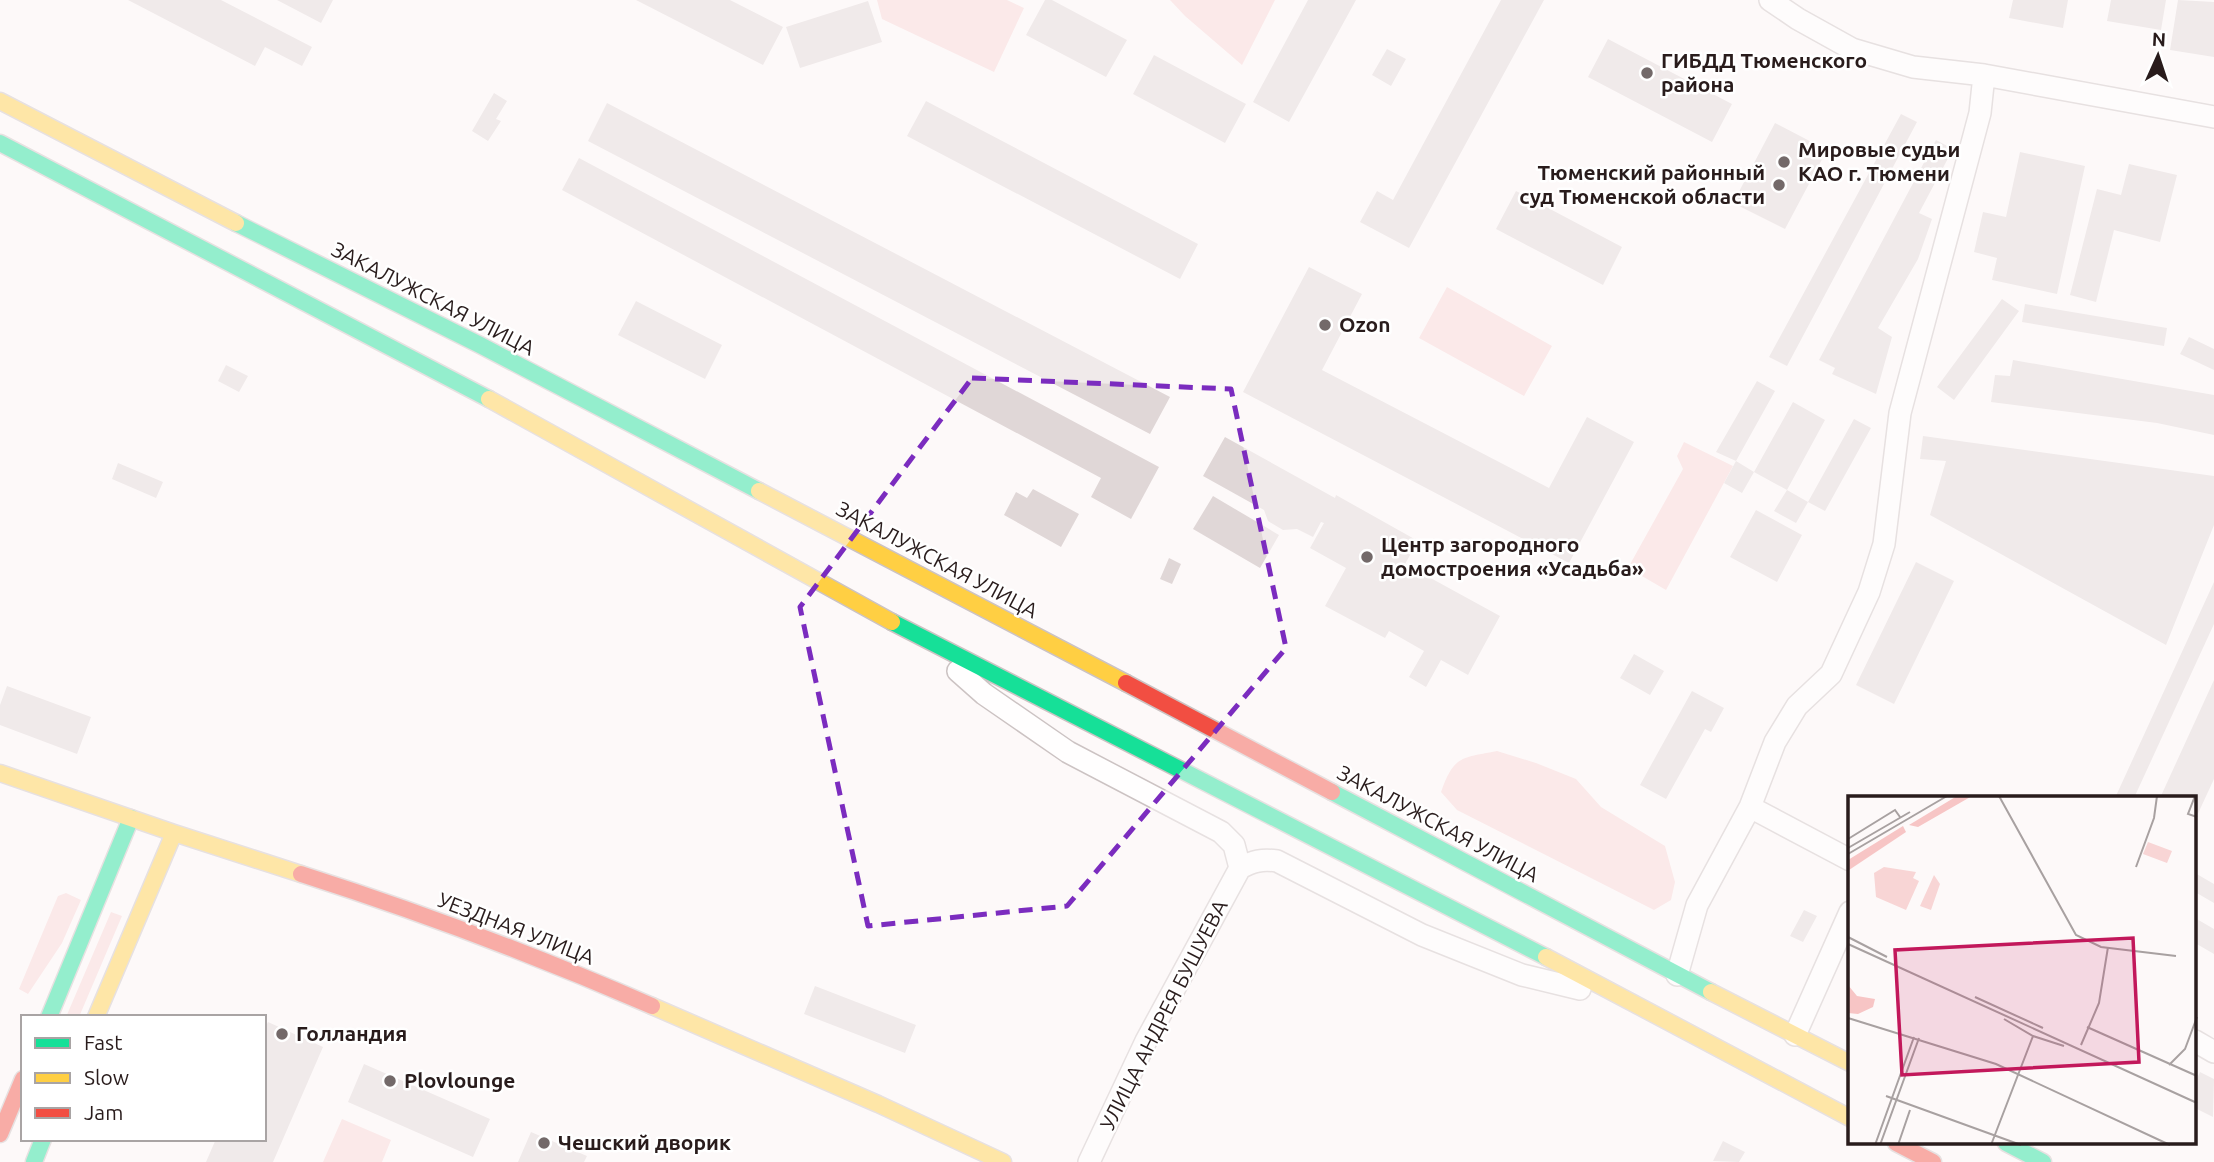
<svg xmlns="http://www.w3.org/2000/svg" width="2214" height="1162" viewBox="0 0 2214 1162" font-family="Ubuntu,sans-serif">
	<rect width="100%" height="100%" fill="#fdf9f9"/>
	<path fill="#f8d5d5" d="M 877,0 L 1007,0 L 1024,8 L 994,72 L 882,19 Z
		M 1170,0 L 1275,0 L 1242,65 L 1185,16 Z
		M 1447,287 L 1552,346 L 1524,396 L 1419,338 Z
		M 1684,442 L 1733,466 L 1666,590 L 1628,568 L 1683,469 L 1677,456 Z
		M 1497,751 L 1536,763 L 1576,779 L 1601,807 L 1665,846 L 1675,882 L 1671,900 L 1654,910 L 1457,810 L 1441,792 C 1454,755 1462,758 1497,751 Z
		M 66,893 L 81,900 L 62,943 L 28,994 L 19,989 L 58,896 Z
		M 111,912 L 122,916 L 79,1017 L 66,1017 Z
		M 342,1119 L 391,1140 L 382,1162 L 323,1162 Z"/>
	<path fill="#e0d7d7" d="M 128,0 L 221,0 L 312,47 L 302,66 L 265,47 L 255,66 Z
		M 277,0 L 333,0 L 321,23 Z
		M 636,0 L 730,0 L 783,27 L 763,65 Z
		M 1045,0 L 1052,0 L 1127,40 L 1106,77 L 1026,35 Z
		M 1308,0 L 1356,0 L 1289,122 L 1253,102 Z
		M 1501,0 L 1544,0 L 1409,248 L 1360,222 L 1377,191 L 1393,200 Z
		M 2013,0 L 2068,0 L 2063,28 L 2009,18 Z
		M 2111,0 L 2166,0 L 2161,30 L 2107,21 Z
		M 2178,0 L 2214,2 L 2214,57 L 2170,50 Z
		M 868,1 L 882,42 L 800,68 L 786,27 Z
		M 1608,39 L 1732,104 L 1712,142 L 1588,77 Z
		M 1387,49 L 1406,59 L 1391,86 L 1372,75 Z
		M 1154,55 L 1246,104 L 1225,143 L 1133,94 Z
		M 494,93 L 507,101 L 496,119 L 501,121 L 488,141 L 472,131 Z
		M 926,101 L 1198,244 L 1180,279 L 907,136 Z
		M 607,103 L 1170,397 L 1150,434 L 588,141 Z
		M 1901,114 L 1917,122 L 1787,366 L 1769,357 Z
		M 1775,123 L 1827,150 L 1785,229 L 1733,203 Z
		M 1936,140 L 1953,149 L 1919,213 L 1932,219 L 1918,259 L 1878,328 L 1892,337 L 1876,394 L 1832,374 L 1835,368 L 1819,360 Z
		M 2020,152 L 2085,166 L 2057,294 L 1992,280 L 1997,258 L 1974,252 L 1983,212 L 2006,217 Z
		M 579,158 L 1159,467 L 1131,519 L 1091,497 L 1101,478 L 562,190 Z
		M 2129,164 L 2177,175 L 2160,242 L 2114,230 L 2096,302 L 2070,295 L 2097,189 L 2121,195 Z
		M 1516,191 L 1622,247 L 1603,285 L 1496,229 Z
		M 1309,267 L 1362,294 L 1322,370 L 1549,488 L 1587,417 L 1634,442 L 1569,563 L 1243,392 Z
		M 2002,299 L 2019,311 L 1954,400 L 1937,387 Z
		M 636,301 L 722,345 L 705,379 L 618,335 Z
		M 2025,304 L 2167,328 L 2164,346 L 2022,322 Z
		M 2189,337 L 2214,349 L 2214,370 L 2180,354 Z
		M 2013,360 L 2214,395 L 2214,435 L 2157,423 L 1991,402 L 1995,375 L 2010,376 Z
		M 226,365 L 248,376 L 239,392 L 218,381 Z
		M 1757,381 L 1775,391 L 1736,461 L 1716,452 Z
		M 1793,402 L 1825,420 L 1787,490 L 1808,502 L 1854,419 L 1871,428 L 1825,511 L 1808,502 L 1796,523 L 1774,511 L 1787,490 L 1754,472 Z
		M 1923,436 L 2214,476 L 2214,525 L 2166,645 L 1930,515 L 1946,461 L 1920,459 Z
		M 1225,437 L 1335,498 L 1336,495 L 1418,541 L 1405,564 L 1500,616 L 1468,675 L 1441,660 L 1426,687 L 1409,677 L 1424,651 L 1389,631 L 1385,638 L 1325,606 L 1346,568 L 1310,548 L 1324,523 L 1321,522 L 1313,537 L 1297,529 L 1283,530 L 1268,521 L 1264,510 L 1203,476 Z
		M 1736,461 L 1754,472 L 1742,493 L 1724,483 Z
		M 118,463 L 163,482 L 156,498 L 112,479 Z
		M 1033,489 L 1079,514 L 1061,547 L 1004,515 L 1016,492 L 1027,498 Z
		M 1213,496 L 1279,535 L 1260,568 L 1193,529 Z
		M 1756,510 L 1802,535 L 1777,582 L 1730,557 Z
		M 1169,558 L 1181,564 L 1172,584 L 1160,579 Z
		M 1916,562 L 1954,581 L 1894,704 L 1856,685 Z
		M 2214,582 L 2214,624 L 2134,798 L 2115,798 Z
		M 1634,654 L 1664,671 L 1650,695 L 1620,678 Z
		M 2214,680 L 2214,779 L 2195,820 L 2195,798 L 2160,798 Z
		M 7,686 L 91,717 L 77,754 L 0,725 L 0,705 Z
		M 1692,691 L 1724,708 L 1711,732 L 1705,729 L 1666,799 L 1640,785 Z
		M 2195,873 L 2214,884 L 2214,903 L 2195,892 Z
		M 1804,910 L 1817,916 L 1803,942 L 1790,936 Z
		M 2195,918 L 2214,929 L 2214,954 L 2195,943 Z
		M 815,986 L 916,1025 L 905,1053 L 804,1014 Z
		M 268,1022 L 323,1047 L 273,1162 L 206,1162 L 216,1139 L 264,1139 L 264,1030 Z
		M 364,1064 L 490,1119 L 473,1157 L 348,1102 Z
		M 2200,1072 L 2214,1079 L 2213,1117 L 2195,1108 L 2195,1083 Z
		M 531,1132 L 587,1156 L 584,1162 L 518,1162 Z
		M 1723,1141 L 1745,1152 L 1739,1162 L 1713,1161 Z"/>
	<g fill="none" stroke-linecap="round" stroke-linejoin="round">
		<defs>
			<path id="street" d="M 1770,0 L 1798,19 L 1852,49 L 1913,67 L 1984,75 L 2214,117
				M 958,671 L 984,694 L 1068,752 L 1221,832 L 1234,845 L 1240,868
				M 1750,807 L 1850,860
				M 1240,868 C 1253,861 1262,859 1277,861 L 1422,935 L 1522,975 L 1580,989
				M 1677,975 L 1697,905 L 1750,807 L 1775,742 L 1797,706 L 1831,674 L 1869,592 L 1884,544 L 1900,413 L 1980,113 L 1984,75
				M 1795,1035 L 1850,912
				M 2195,1041 L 2214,1052
				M 1089,1162 L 1146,1041 L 1240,868"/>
			<path id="fast" d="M 0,143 L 489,399
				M 236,223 L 480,345 L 759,491
				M 892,622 L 1546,957
				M 1332,792 L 1711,992
				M 49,1017 L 131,818
				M 2006,1143 L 2043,1162
				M 34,1162 L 43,1139"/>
			<path id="slow" d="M 0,101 L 236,223
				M 489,399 L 892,622
				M 759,491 L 1126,683
				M 0,773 L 174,833 L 301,874
				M 1546,957 L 1850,1118
				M 1711,992 L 1850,1063
				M 652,1006 L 878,1104 L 1003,1162
				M 96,1017 L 174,833"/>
			<path id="jam" d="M 1126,683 L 1332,792
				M 301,874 C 420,912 537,956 652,1006
				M 0,1134 L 23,1079
				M 1896,1143 L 1933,1162"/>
		</defs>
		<use href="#street" stroke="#ccc3c3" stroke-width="24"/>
		<use href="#fast" stroke="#ccc3c3" stroke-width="19"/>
		<use href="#slow" stroke="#ccc3c3" stroke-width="19"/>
		<use href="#jam" stroke="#ccc3c3" stroke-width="19"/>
		<use href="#street" stroke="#fffefe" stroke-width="21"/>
		<use href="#fast" stroke="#16e098" stroke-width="16"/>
		<use href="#slow" stroke="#ffcf43" stroke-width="16"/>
		<use href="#jam" stroke="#f24e42" stroke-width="16"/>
	</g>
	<path d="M0 0H2214V1162H0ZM 972,378 L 1231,389 L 1286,648 L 1067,906 L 868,926 L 800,607 Z" fill="#fdf9f9" fill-opacity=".55" fill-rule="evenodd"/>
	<path fill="none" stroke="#7b2cbf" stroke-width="5" stroke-dasharray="14 9" stroke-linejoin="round" d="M 972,378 L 1231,389 L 1286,648 L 1067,906 L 868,926 L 800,607 Z"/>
	<g fill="#736969" stroke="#fff" stroke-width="2.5">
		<circle cx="1647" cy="73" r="7"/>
		<circle cx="1784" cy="162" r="7"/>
		<circle cx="1779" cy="185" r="7"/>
		<circle cx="1325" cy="325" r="7"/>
		<circle cx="1367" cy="557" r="7"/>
		<circle cx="282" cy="1034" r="7"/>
		<circle cx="390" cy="1081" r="7"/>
		<circle cx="544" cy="1143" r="7"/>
	</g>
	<g text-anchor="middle" stroke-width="5" stroke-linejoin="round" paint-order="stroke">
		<g font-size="21" font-weight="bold" fill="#291c1c" stroke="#fff" text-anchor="start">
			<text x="1661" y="68">ГИБДД Тюменского<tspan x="1661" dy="24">района</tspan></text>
			<text x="1798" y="157">Мировые судьи<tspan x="1798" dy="24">КАО г. Тюмени</tspan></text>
			<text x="1765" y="180" text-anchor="end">Тюменский районный<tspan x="1765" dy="24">суд Тюменской области</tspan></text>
			<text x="1339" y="332">Ozon</text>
			<text x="1381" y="552">Центр загородного<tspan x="1381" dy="24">домостроения «Усадьба»</tspan></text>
			<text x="296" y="1041">Голландия</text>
			<text x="404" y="1088">Plovlounge</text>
			<text x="558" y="1150">Чешский дворик</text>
		</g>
		<g font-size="21" fill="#291c1c" stroke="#fff">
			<text transform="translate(433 299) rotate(27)" y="7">ЗАКАЛУЖСКАЯ УЛИЦА</text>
			<text transform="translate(937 560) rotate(28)" y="7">ЗАКАЛУЖСКАЯ УЛИЦА</text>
			<text transform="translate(1438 824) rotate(28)" y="7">ЗАКАЛУЖСКАЯ УЛИЦА</text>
			<text transform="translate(516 929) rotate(21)" y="7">УЕЗДНАЯ УЛИЦА</text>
			<text transform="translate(1164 1015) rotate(-63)" y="7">УЛИЦА АНДРЕЯ БУШУЕВА</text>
		</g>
	</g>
	<g transform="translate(1848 796)">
		<rect width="348" height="348" fill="#fdf9f9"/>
		<path d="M 300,46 L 324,55 L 319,67 L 295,58 ZM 36,71 L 68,76 L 65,82 L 71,85 L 58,114 L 28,101 L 26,77 ZM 86,79 L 92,88 L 83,114 L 72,110 Z" fill="#f8d5d5"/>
		<path d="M 109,0 L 124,0 L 70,31 L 61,29 ZM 55,30 L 58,36 L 1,74 L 0,64 ZM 0,189 L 9,200 L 27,203 L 25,211 L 10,218 L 0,217 Z" fill="#f7c5c5"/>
		<path fill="none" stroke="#a8a1a1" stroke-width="2" d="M 151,0 L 228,139 L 253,151 L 328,160M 347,0 L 340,18 L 349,21M 0,43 L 47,14 L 52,21M 0,52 L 62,16M 0,58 L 99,0M 288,71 L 306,22 L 309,0M 0,141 L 39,161M 0,148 L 349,307M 127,201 L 195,232M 0,222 L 148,268 L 322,349M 156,223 L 185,240 L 216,250M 239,231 L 349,280M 233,249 L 251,207 L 260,151M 321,269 L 337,253 L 349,221M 38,300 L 173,349M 27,349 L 66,241M 32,349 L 71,242M 50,349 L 62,314M 143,349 L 185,240"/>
		<path fill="#c2185b" fill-opacity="0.15" stroke="#c2185b" stroke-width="3.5" d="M 285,142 L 291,266 L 54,279 L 47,154 Z"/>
		<rect width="348" height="348" fill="none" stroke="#291c1c" stroke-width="3.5"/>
	</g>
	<rect x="21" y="1015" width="245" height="126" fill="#ffffff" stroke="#a9a4a4" stroke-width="2"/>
	<rect x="35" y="1038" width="35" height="10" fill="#16e098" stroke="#a9a4a4" stroke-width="2"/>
	<text x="84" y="1050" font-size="21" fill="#291c1c">Fast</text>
	<rect x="35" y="1073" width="35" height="10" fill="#ffcf43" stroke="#a9a4a4" stroke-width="2"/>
	<text x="84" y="1085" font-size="21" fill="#291c1c">Slow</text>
	<rect x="35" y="1108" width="35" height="10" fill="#f24e42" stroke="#a9a4a4" stroke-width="2"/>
	<text x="84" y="1120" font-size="21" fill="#291c1c">Jam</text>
	<g transform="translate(2158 56) rotate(3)" stroke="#ffffff" stroke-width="5" paint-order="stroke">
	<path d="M0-5L12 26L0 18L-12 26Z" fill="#291c1c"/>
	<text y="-10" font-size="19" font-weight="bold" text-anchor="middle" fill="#291c1c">N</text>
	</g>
</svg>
